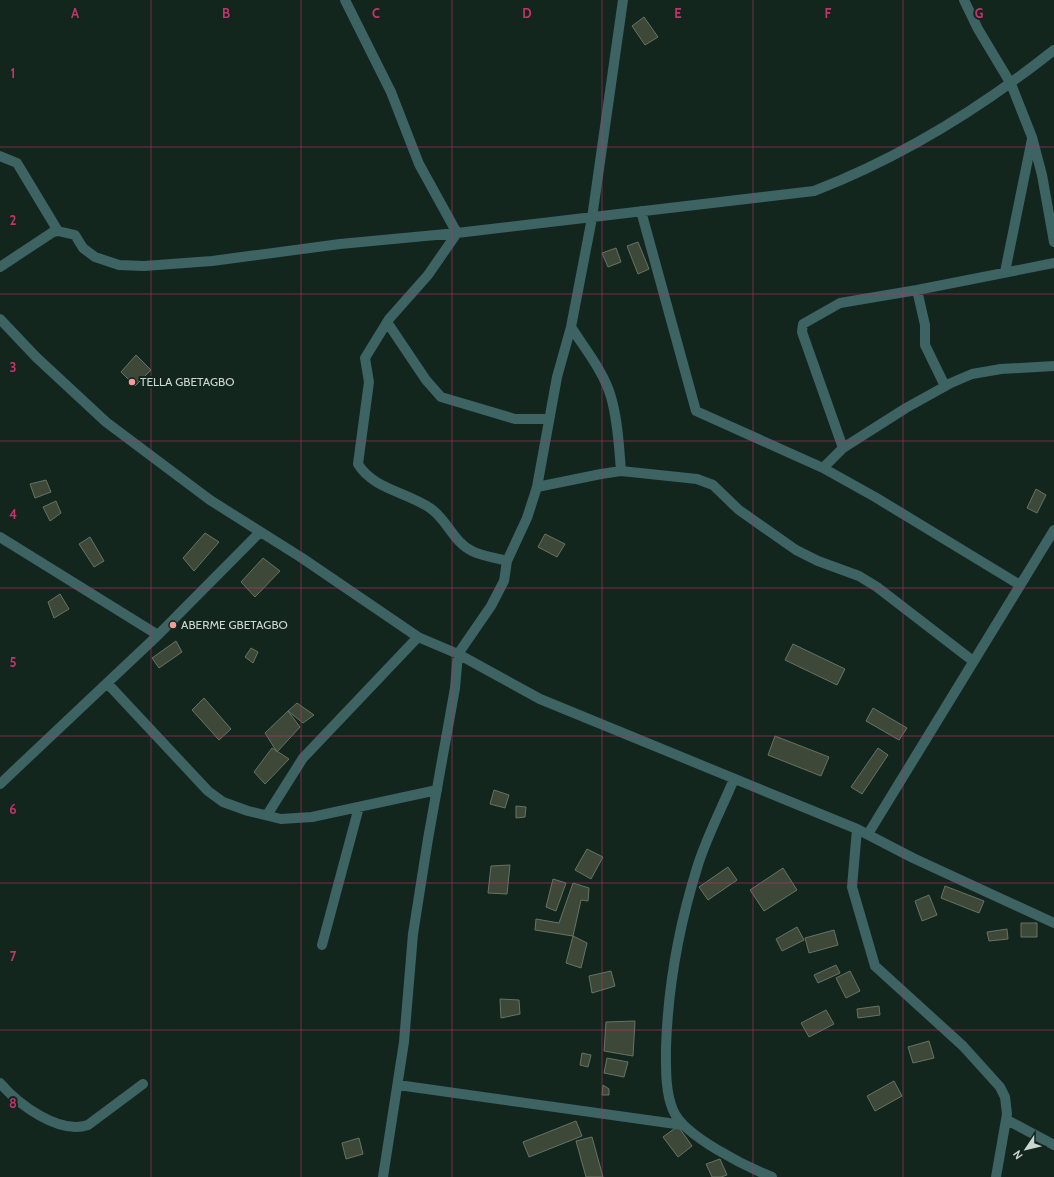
<svg xmlns="http://www.w3.org/2000/svg" width="1054" height="1177" viewBox="0 0 1054 1177" font-family="Cabin,sans-serif">
	<rect width="100%" height="100%" fill="#13261e"/>
	<path fill="#3d4839" stroke="#677362" d="M 644,17 L 658,37 L 645,45 L 632,26 Z
		M 638,242 L 649,269 L 638,274 L 627,246 Z
		M 616,248 L 621,262 L 608,267 L 602,253 Z
		M 136,355 L 151,370 L 135,386 L 121,372 Z
		M 46,480 L 51,492 L 35,498 L 30,484 Z
		M 1036,489 L 1046,495 L 1037,513 L 1027,508 Z
		M 56,501 L 61,513 L 50,521 L 43,507 Z
		M 205,533 L 219,542 L 194,571 L 183,558 Z
		M 545,534 L 565,544 L 557,557 L 538,547 Z
		M 90,537 L 104,561 L 94,567 L 79,544 Z
		M 263,558 L 280,571 L 255,597 L 241,582 Z
		M 60,594 L 69,609 L 54,618 L 48,602 Z
		M 176,641 L 182,652 L 159,668 L 152,658 Z
		M 793,644 L 845,669 L 837,685 L 785,660 Z
		M 251,648 L 258,652 L 253,663 L 245,657 Z
		M 204,698 L 231,729 L 219,740 L 192,710 Z
		M 297,703 L 314,715 L 303,723 L 288,711 Z
		M 873,708 L 907,728 L 899,740 L 866,721 Z
		M 288,711 L 300,727 L 277,752 L 265,733 Z
		M 775,736 L 829,757 L 821,776 L 768,755 Z
		M 272,748 L 289,759 L 265,784 L 254,772 Z
		M 878,748 L 888,755 L 862,794 L 851,787 Z
		M 494,790 L 509,795 L 505,808 L 490,804 Z
		M 516,806 L 526,807 L 525,817 L 516,818 Z
		M 587,849 L 603,857 L 591,879 L 575,870 Z
		M 510,865 L 507,894 L 488,893 L 491,866 Z
		M 728,867 L 737,880 L 708,900 L 699,887 Z
		M 783,868 L 797,890 L 764,911 L 750,890 Z
		M 553,879 L 566,883 L 556,911 L 546,907 Z
		M 573,883 L 589,888 L 588,901 L 581,900 L 573,936 L 535,930 L 536,919 L 559,923 Z
		M 945,886 L 984,901 L 979,913 L 941,898 Z
		M 929,895 L 937,915 L 922,921 L 915,901 Z
		M 1021,923 L 1037,923 L 1037,937 L 1021,937 Z
		M 797,927 L 804,940 L 782,951 L 776,939 Z
		M 1007,929 L 1008,939 L 989,941 L 987,932 Z
		M 834,930 L 838,945 L 809,953 L 805,938 Z
		M 573,936 L 587,943 L 581,968 L 566,963 Z
		M 836,965 L 840,973 L 818,983 L 814,975 Z
		M 611,971 L 615,986 L 592,993 L 589,976 Z
		M 850,971 L 860,991 L 846,998 L 836,978 Z
		M 500,999 L 519,1000 L 520,1014 L 501,1018 Z
		M 879,1006 L 880,1015 L 858,1018 L 857,1009 Z
		M 826,1010 L 834,1024 L 809,1037 L 801,1023 Z
		M 635,1021 L 633,1056 L 604,1051 L 606,1022 Z
		M 929,1041 L 934,1058 L 913,1063 L 908,1047 Z
		M 582,1053 L 591,1055 L 588,1067 L 580,1065 Z
		M 607,1058 L 628,1062 L 624,1077 L 604,1073 Z
		M 894,1081 L 902,1096 L 875,1111 L 867,1096 Z
		M 603,1085 L 609,1089 L 609,1095 L 602,1095 Z
		M 576,1121 L 582,1136 L 529,1157 L 523,1142 Z
		M 678,1126 L 692,1146 L 678,1157 L 663,1137 Z
		M 592,1137 L 603,1177 L 586,1177 L 576,1141 Z
		M 359,1138 L 363,1154 L 346,1159 L 342,1143 Z
		M 720,1159 L 727,1175 L 721,1177 L 712,1177 L 706,1164 Z"/>
	<g fill="none" stroke-linecap="round" stroke-linejoin="round">
		<path stroke="#3d6363" stroke-width="10" d="M 345,0 L 391,92 L 419,164 L 457,233 L 428,275 L 389,319 L 365,358 L 369,382 L 358,464 C 373,489 407,492 430,508 C 447,519 453,542 472,551 C 482,556 496,558 507,561
			M 964,0 L 978,29 L 1011,84 L 1032,137 L 1042,175 L 1054,242
			M 0,156 L 17,163 L 58,231
			M 641,211 L 696,411 L 823,468 L 875,497 L 1020,585
			M 0,267 L 53,232 L 58,231 L 75,235 L 83,248 L 95,257 L 119,265 L 144,266 L 212,261 L 340,244 L 457,233 L 814,191 C 902,157 981,108 1054,50
			M 1005,272 L 1032,139
			M 917,290 L 925,325 L 925,345 L 945,386
			M 0,319 L 36,357 L 106,422 L 210,500 L 302,558 L 418,637 L 458,654 L 540,699 L 857,829 L 913,858 L 1054,923
			M 387,322 L 426,380 L 441,397 L 515,419 L 549,419
			M 571,327 C 585,349 604,372 611,397 C 618,421 619,447 621,471
			M 843,448 L 802,332 L 803,324 L 840,303 L 917,290 L 1054,263
			M 823,468 L 843,448 L 906,408 L 951,383 L 972,374 L 1001,369 L 1054,366
			M 537,487 L 601,474 L 621,471 L 697,479 L 713,485 L 739,510 L 796,550 L 818,561 L 859,576 L 877,587 L 973,661
			M 0,537 L 158,635
			M 107,683 L 208,791 L 223,802 L 248,811 L 281,819 L 312,817 L 437,790
			M 734,779 C 722,808 706,838 697,868 C 679,926 668,987 666,1047 C 666,1067 665,1091 673,1110 C 683,1136 747,1167 772,1177
			M 0,784 L 158,635 L 260,532
			M 267,815 L 303,758 L 418,637
			M 857,829 L 852,887 L 875,966 L 963,1046 L 1000,1087 L 1005,1097 L 1007,1114 L 996,1177
			M 868,834 L 1054,530
			M 322,945 L 359,807
			M 0,1083 C 18,1104 59,1135 88,1125 L 143,1084
			M 398,1085 L 683,1125
			M 1007,1120 L 1054,1145
			M 383,1177 L 404,1042 L 413,934 L 428,839 L 455,688 L 458,654 L 491,606 L 504,581 L 507,561 L 527,518 L 537,487 L 557,377 L 571,327 L 592,218 L 623,0"/>
	</g>
	<path fill="none" stroke="#c3346d" stroke-width="1" stroke-opacity="0.55" d="M 151,0 L 151,1177M 301,0 L 301,1177M 452,0 L 452,1177M 602,0 L 602,1177M 753,0 L 753,1177M 903,0 L 903,1177M 0,147 L 1054,147M 0,294 L 1054,294M 0,441 L 1054,441M 0,588 L 1054,588M 0,736 L 1054,736M 0,883 L 1054,883M 0,1030 L 1054,1030"/>
	<g fill="#f59b98" stroke="#13261e" stroke-width="1.5">
		<circle cx="132" cy="382" r="4"/>
		<circle cx="173" cy="625" r="4"/>
	</g>
	<g text-anchor="middle" stroke-width="4" stroke-linejoin="round" paint-order="stroke">
		<g font-size="12" fill="#cbd6d1" stroke="#13261e" text-anchor="start">
			<text x="140" y="386">TELLA GBETAGBO</text>
			<text x="181" y="629">ABERME GBETAGBO</text>
		</g>
	</g>
	<g font-size="13" text-anchor="middle" font-weight="bold" fill="#c3346d" stroke="#13261e" stroke-width="4" stroke-linejoin="round" paint-order="stroke">
		<text x="75" y="18">A</text>
		<text x="226" y="18">B</text>
		<text x="376" y="18">C</text>
		<text x="527" y="18">D</text>
		<text x="678" y="18">E</text>
		<text x="828" y="18">F</text>
		<text x="979" y="18">G</text>
		<text x="13" y="78">1</text>
		<text x="13" y="225">2</text>
		<text x="13" y="372">3</text>
		<text x="13" y="519">4</text>
		<text x="13" y="667">5</text>
		<text x="13" y="814">6</text>
		<text x="13" y="961">7</text>
		<text x="13" y="1108">8</text>
	</g>
	<g transform="translate(1026 1149) rotate(235)" stroke="#13261e" stroke-width="3" paint-order="stroke">
	<path d="M0-3L7 15L0 10L-7 15Z" fill="#cbd6d1"/>
	<text y="-6" font-size="11" font-weight="bold" text-anchor="middle" fill="#cbd6d1">N</text>
	</g>
</svg>
